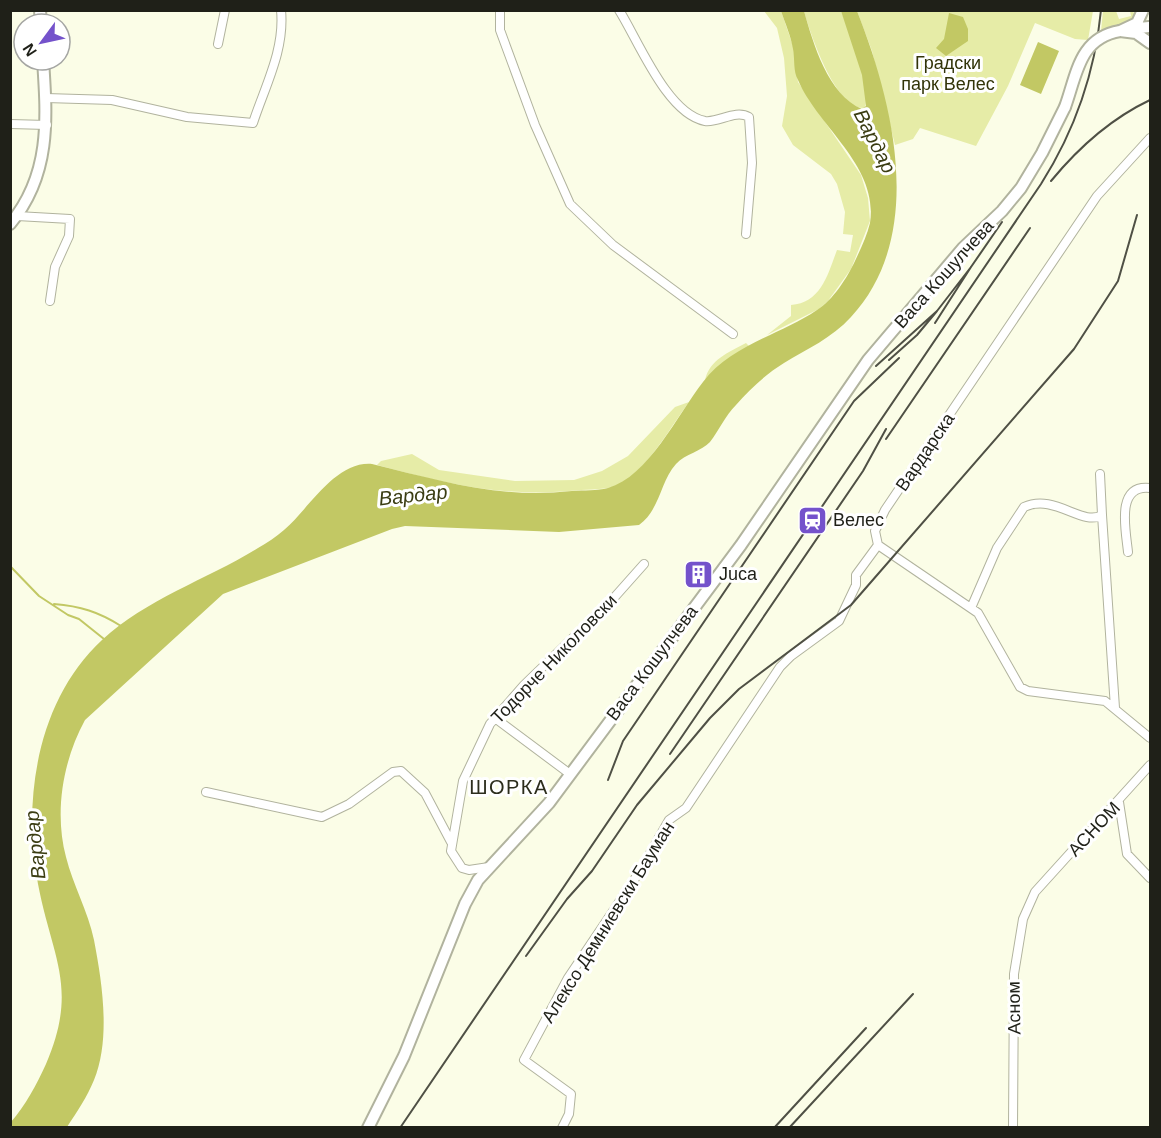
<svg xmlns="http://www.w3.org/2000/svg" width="1161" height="1138" viewBox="0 0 1161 1138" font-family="Arial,sans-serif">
	<rect width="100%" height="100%" fill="#fbfde7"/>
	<path fill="#e6eca7" d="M 764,11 L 781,11 L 793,46 L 798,82 L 861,175 L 868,198 L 870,221 L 851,269 L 828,301 L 819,309 L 767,335 L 791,316 L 791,305 C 821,303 828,274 837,250 L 850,252 L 853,235 L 843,234 L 845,212 L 837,184 L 831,174 L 793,145 L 782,126 L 787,96 L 784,58 L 777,28 Z
		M 804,11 L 841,11 C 850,33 871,85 865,108 C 836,111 810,33 804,11 Z
		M 857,11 L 1093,11 L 1088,40 L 1075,39 L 1035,23 L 1008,86 L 976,146 L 920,128 L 913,139 L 895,145 L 872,51 Z
		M 1103,11 L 1116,11 L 1119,19 L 1131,16 L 1130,11 L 1133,11 L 1136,17 L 1129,23 L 1101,31 Z
		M 746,343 L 749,346 L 705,380 C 710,359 728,353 746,343 Z
		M 689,402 C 670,428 652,461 626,481 C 614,490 596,489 581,490 C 504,498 451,485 377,465 L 381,461 L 412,454 L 439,470 L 515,481 L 574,480 L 602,471 L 628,456 L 675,407 Z"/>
	<path fill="#c2c864" d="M 781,11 L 804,11 C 813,43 828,95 862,109 L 866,106 L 862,75 L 841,11 L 857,11 C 893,102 927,235 851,317 C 832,338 807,349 784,363 C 766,374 750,389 736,405 C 725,416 719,430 710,442 C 702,451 685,454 676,464 C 660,482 660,510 639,525 L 559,532 L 405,526 L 392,529 L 223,594 L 85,720 C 63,760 54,812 66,857 C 73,885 88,911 94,940 C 102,982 111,1038 94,1080 C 87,1097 77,1112 67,1127 L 11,1127 L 11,1122 C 25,1106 37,1084 46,1064 C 79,987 52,958 38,884 C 22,801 37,700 102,640 C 146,599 208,579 258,548 C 267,543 276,537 284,530 C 309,509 335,461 372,464 C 442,481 499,499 572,491 C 584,490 597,491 608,488 C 648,477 678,414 703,382 C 731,345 780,335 817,310 C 833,300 847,278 855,261 C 861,248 867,236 870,223 C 879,166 818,127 798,80 C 793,71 795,60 793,49 C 791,36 785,23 781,11 Z
		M 949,13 L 963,17 L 968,29 L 968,41 L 946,56 L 936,48 L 944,39 Z
		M 1038,42 L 1059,51 L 1041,94 L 1020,85 Z"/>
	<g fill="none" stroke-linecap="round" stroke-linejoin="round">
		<path stroke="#c2c864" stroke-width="2" d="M 10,566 L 39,596 L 68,615 L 79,619 L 104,639
			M 54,604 C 80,606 99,612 121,626"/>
		<defs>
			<path id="minor" d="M 500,10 L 500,30 L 535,125 L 570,204 L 613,245 L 733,334
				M 619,10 C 638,40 667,114 705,121 C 719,123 735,109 749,117 L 752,163 L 746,234
				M 218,44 L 225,10
				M 46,98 L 112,100 L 187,117 L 253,123 C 265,86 285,50 281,10
				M 10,124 L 47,125
				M 1150,138 L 1097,196 L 885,510 L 875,531 L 878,545 L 978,613 L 1020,687 L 1028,691 L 1105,701 L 1150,738
				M 17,216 L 70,219 L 69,236 L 55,267 L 50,301
				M 1102,515 L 1115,708
				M 1128,552 C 1126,531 1115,484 1150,488
				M 971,608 L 997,548 L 1024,507 C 1055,493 1082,527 1102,515 L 1100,474
				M 495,718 L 570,774
				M 206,792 L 322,817 L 349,804 L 393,772 L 401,771 L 425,793 L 451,842
				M 1119,802 L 1127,854 L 1150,878
				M 489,867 L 469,870 L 462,868 L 451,851 L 463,781 L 490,724 L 524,685 L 612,600 L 644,564
				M 562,1128 L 569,1114 L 571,1094 L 524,1060 L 568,978 L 640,871 L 669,820 L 686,808 L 780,667 L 791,656 L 839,621 L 856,585 L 856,575 L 878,545
				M 1013,1128 L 1014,974 L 1023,919 L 1035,892 L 1150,765"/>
			<path id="major" d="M 40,10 L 41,24
				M 1129,29 L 1149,27
				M 1120,31 L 1136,33 L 1150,43
				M 1120,31 L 1137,23 L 1143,10
				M 10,224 C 51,175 47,119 43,60
				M 368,1128 L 404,1056 L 465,904 L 478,880 L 549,803 L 741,545 L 868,360 L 963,248 L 1002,211 L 1021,188 L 1042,153 L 1065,107"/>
		</defs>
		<use href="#minor" stroke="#b1b39e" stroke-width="10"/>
		<use href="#major" stroke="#b1b39e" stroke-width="14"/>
		<use href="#minor" stroke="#fff" stroke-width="8"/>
		<use href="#major" stroke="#fff" stroke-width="10"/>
		<path stroke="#4f5045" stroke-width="2" d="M 1051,181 C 1079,147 1110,119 1150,100
			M 971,267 L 1002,222
			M 935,323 L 971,267 L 937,311
			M 876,366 L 937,311 L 917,335 L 889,360
			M 886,439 L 1030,228
			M 670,754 L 863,471 L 886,429
			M 608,780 L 623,741 L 854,401 L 899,358
			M 526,956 L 567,899 L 592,871 L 637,805 L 710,718 L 739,689 L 851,605 L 1074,349 L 1118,281 L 1137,215
			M 400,1128 L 1041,184 C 1074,132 1095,73 1101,10
			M 774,1128 L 866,1028
			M 789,1128 L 913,994"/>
		<defs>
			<path id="major-bridge" d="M 1065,107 C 1077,74 1079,38 1120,31"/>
		</defs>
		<use href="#major-bridge" stroke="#b1b39e" stroke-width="14" stroke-linecap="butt"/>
		<use href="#major-bridge" stroke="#fff" stroke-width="10"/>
	</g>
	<defs>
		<symbol id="station-square" viewBox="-11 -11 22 22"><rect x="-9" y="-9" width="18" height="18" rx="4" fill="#7452cb" stroke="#fff"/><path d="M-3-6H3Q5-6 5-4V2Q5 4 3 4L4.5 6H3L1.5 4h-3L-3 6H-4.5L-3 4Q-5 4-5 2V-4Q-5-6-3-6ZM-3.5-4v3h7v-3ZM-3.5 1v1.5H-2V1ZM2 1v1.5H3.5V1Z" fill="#fff"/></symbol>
		<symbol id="building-square" viewBox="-11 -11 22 22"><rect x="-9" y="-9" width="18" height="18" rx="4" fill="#7452cb" stroke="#fff"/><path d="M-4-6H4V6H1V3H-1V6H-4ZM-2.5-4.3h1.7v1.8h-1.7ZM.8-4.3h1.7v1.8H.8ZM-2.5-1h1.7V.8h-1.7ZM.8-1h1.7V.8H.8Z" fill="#fff"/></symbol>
	</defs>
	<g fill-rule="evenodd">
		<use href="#station-square" x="796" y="504" width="33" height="33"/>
		<use href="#building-square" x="682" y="558" width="33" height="33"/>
	</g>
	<g text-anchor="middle" stroke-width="6" stroke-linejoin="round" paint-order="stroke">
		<g font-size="18" fill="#323408" stroke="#fff">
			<text x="948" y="69">Градски<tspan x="948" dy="21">парк Велес</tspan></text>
		</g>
		<g font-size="18" fill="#1f2018" stroke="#fff">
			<text transform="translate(944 274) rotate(-48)" y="6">Васа Кошулчева</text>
			<text transform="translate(925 452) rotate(-56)" y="6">Вардарска</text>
			<text transform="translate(554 659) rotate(-46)" y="6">Тодорче Николовски</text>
			<text transform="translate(652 663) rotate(-53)" y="6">Васа Кошулчева</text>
			<text transform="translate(1094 829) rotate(-47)" y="6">АСНОМ</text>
			<text transform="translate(608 922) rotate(-58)" y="6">Алексо Демниевски Бауман</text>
			<text transform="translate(1014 1008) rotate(-91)" y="6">Асном</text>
		</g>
		<g font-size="18" fill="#1f2018" stroke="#fff" text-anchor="start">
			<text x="833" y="526">Велес</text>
			<text x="719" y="580">Juca</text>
		</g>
		<g font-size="20" font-style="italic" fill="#3b3d13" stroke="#fff">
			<text transform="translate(875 141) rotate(63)" y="7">Вардар</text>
			<text transform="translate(413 495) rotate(-6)" y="7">Вардар</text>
			<text transform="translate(35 845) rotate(-96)" y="7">Вардар</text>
		</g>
		<g font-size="20" letter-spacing="1.5" fill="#2c2d1c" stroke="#fff">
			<text x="509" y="794">ШОРКА</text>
		</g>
	</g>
	<rect width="1161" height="1138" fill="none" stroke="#1f2018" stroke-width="24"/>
	<g transform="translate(42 42) rotate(237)"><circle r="28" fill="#ffffff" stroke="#a5a6a3" stroke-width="1.5"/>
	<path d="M0-4.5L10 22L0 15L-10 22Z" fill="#7452cb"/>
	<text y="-9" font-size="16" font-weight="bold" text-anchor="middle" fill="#1f2018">N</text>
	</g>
</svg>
